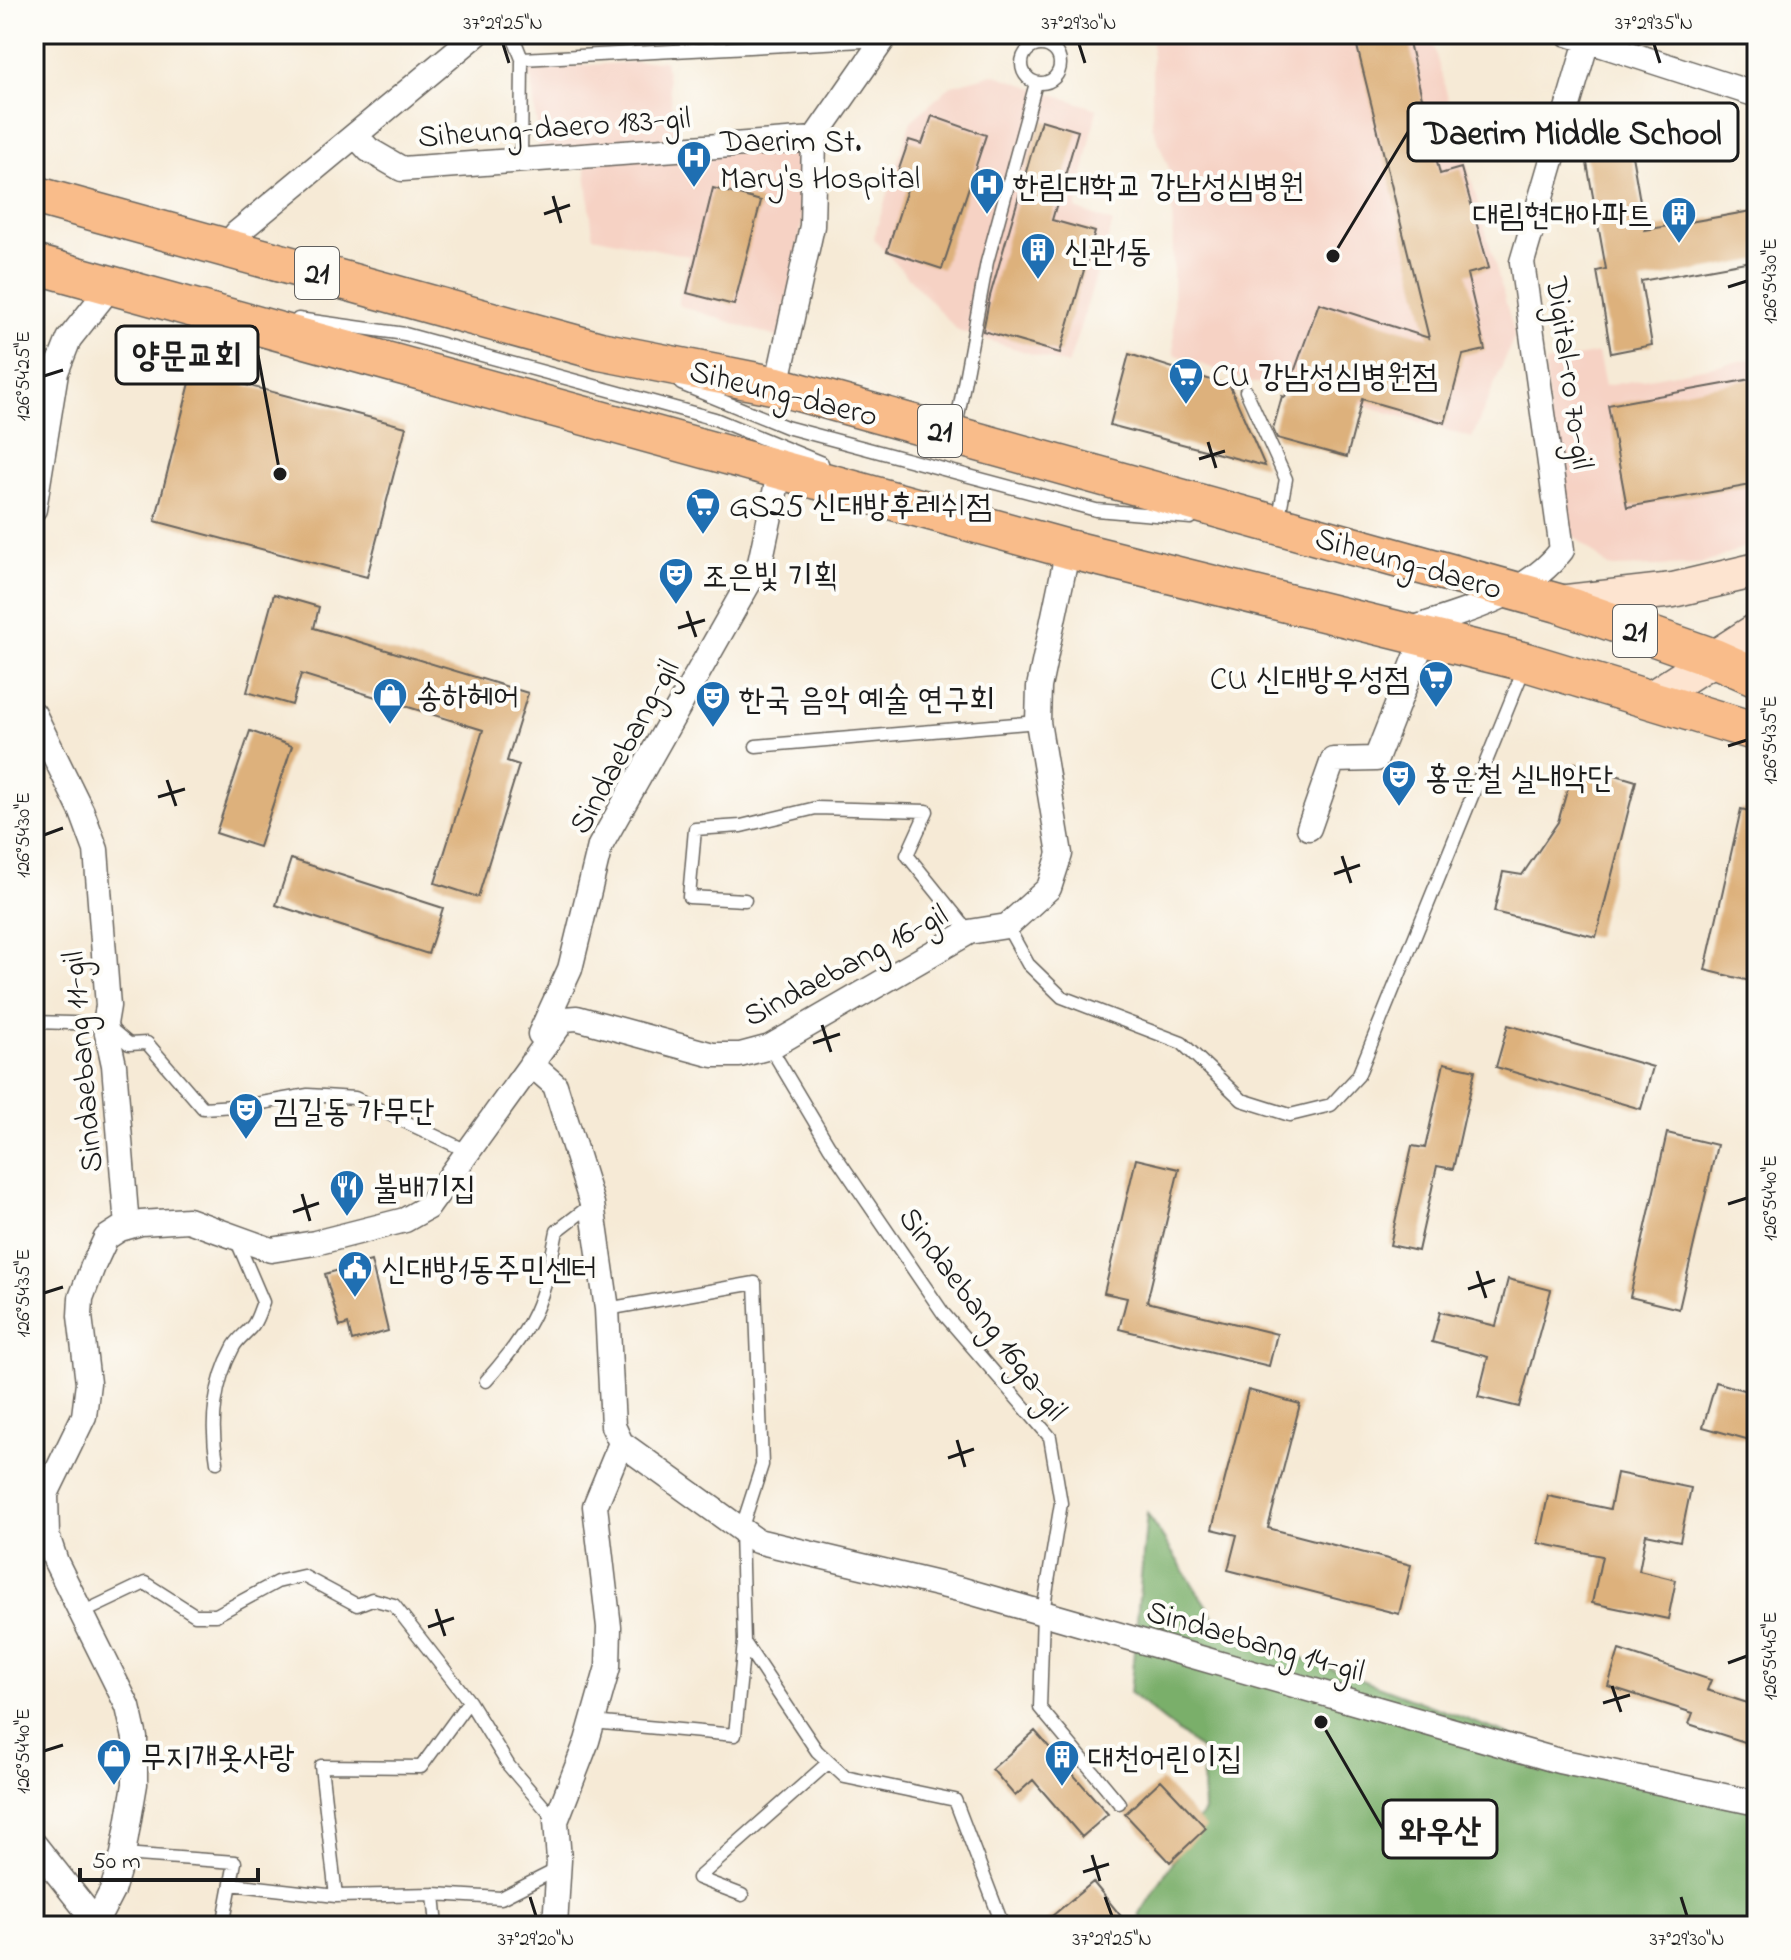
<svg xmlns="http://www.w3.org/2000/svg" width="1791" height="1960" viewBox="0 0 1791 1960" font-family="'Indie Flower','Poor Story',sans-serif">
	<rect width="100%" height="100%" fill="#fdfcf7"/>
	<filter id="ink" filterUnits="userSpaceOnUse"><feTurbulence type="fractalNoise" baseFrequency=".0125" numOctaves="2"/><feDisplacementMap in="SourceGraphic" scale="16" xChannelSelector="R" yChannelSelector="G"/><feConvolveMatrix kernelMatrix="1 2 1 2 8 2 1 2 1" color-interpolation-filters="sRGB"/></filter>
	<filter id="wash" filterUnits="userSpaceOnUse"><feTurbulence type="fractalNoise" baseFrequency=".006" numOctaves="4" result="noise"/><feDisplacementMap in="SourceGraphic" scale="32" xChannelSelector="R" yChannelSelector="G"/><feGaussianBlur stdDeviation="1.8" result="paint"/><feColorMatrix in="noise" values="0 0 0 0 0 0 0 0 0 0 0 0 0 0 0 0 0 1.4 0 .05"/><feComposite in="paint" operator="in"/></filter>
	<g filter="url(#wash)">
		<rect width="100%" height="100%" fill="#f6ead6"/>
		<path fill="#f6d2c4" d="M 1152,34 L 1430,34 L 1515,335 L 1472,438 L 1296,384 L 1252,383 L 1174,354 L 1172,177 L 1152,125 Z
			M 665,60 L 679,155 L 798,148 L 802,223 L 779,338 L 678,305 L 689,256 L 593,236 L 584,153 L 540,155 L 530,69 Z
			M 993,74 L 1097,109 L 1076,209 L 1113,223 L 1068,365 L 958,331 L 873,239 L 911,121 L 952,85 Z
			M 1598,353 L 1605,386 L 1757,358 L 1757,542 L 1701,565 L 1609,567 L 1557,521 L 1545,363 Z"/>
		<path fill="#7aaf6b" stroke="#4b6644" stroke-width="2" d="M 1147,1513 L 1220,1627 L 1568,1757 L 1757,1793 L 1757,1926 L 1151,1926 L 1139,1916 L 1204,1811 L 1202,1751 L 1130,1693 Z"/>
		<g id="blocks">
			<path fill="#ddb17c" d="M 1354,34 L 1407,34 L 1440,174 L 1461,168 L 1489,268 L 1467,274 L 1485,350 L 1463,355 L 1445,423 L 1362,399 L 1347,457 L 1277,438 L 1273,429 L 1282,396 L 1285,397 L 1319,303 L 1429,338 Z
				M 932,116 L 986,135 L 942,269 L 887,251 L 910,180 L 897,175 L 909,140 L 922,144 Z
				M 1041,120 L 1078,131 L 1052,220 L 1095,232 L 1060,353 L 983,331 L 990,296 Z
				M 1630,144 L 1645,230 L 1757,210 L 1757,260 L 1641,281 L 1652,345 L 1611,353 L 1597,271 L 1606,269 L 1585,152 Z
				M 713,188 L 761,201 L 734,305 L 687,293 Z
				M 1129,354 L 1230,386 L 1265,466 L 1110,425 Z
				M 193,371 L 406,427 L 367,577 L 155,521 Z
				M 1757,378 L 1757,484 L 1627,507 L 1608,405 Z
				M 274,594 L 319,607 L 314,628 L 528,693 L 507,761 L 519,765 L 478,897 L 435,883 L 483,730 L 301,674 L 292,705 L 247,692 Z
				M 250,731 L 292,746 L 259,847 L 216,833 Z
				M 1575,763 L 1636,781 L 1596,937 L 1494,912 L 1503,872 L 1522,875 L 1558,822 Z
				M 1741,809 L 1757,813 L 1754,982 L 1705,970 Z
				M 291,859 L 443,908 L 428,954 L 276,905 Z
				M 1508,1025 L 1653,1067 L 1641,1109 L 1496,1067 Z
				M 1444,1063 L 1475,1070 L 1453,1169 L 1437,1166 L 1418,1251 L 1390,1245 L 1412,1146 L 1425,1148 Z
				M 1667,1133 L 1717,1145 L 1679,1309 L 1630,1297 Z
				M 1136,1159 L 1179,1169 L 1147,1302 L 1277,1334 L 1269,1366 L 1119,1329 L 1127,1298 L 1104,1293 Z
				M 371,1261 L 388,1331 L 352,1341 L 348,1324 L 340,1327 L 325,1274 Z
				M 1508,1279 L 1551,1290 L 1519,1407 L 1478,1397 L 1488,1357 L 1432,1342 L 1440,1312 L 1496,1326 Z
				M 1716,1382 L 1757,1394 L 1757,1442 L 1703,1427 Z
				M 1248,1390 L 1300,1404 L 1268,1528 L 1411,1565 L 1399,1614 L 1228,1570 L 1237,1535 L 1212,1529 Z
				M 1617,1473 L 1691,1488 L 1680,1541 L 1646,1534 L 1639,1571 L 1676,1580 L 1668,1619 L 1592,1603 L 1602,1556 L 1538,1543 L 1548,1496 L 1610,1509 Z
				M 1619,1650 L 1711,1680 L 1707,1690 L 1757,1706 L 1757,1746 L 1689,1724 L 1693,1713 L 1608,1686 Z
				M 1035,1731 L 1108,1814 L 1082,1837 L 1033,1780 L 1015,1796 L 992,1769 Z
				M 1161,1780 L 1206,1828 L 1170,1862 L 1125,1814 Z
				M 1093,1882 L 1129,1926 L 1040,1926 Z"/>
		</g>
	</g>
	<g filter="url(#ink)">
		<use href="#blocks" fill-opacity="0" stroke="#68645d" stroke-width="2"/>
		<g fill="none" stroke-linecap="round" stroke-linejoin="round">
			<defs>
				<path id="lane" d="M 512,34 L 522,59 L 521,163
					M1022 64a19 19 0 1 1 38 0a19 19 0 1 1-38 0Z
					M 522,59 L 882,40
					M 298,319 L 405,334 L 715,419 L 822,463
					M 681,384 L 786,427 L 1096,510 L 1191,518
					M 1246,391 L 1286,479 L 1278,522
					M 955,432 L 987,262 L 1036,83
					M 756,746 L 1038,722
					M 745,900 L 689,897 L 695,829 L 741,826 L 816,808 L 927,811 L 907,855 L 969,932
					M 1007,926 L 1028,964 L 1062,997 L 1182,1043 L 1242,1100 L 1290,1115 L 1331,1105 L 1358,1076 L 1525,666
					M 34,1022 L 105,1024 L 129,1044 L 147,1043 L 203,1108 L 250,1105 L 308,1095 L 355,1098 L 467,1151
					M 770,1047 L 829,1146 L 943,1313 L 1050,1437 L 1061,1503 L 1043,1612 L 1040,1708 L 1119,1803
					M 607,1309 L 755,1283 L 762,1465 L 741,1530 L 744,1642 L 817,1751 L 845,1777 L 955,1800 L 1003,1926
					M 486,1381 C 536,1325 543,1302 557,1231 L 592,1204
					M 217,1462 C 210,1424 214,1383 233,1348 C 237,1339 247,1333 253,1325 C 258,1318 260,1309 263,1302 L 236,1239
					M 82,1613 L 145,1583 L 195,1615 L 216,1615 L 277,1582 L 303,1576 L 357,1605 L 372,1599 L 394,1605 L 469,1701 L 509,1766 L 556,1821
					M 592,1722 L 735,1735 L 744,1642
					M 123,1854 L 235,1862 L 223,1926
					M 231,1884 L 336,1896 L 434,1894 L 501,1898 L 558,1869
					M 434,1894 L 437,1926
					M 742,1895 L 698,1878 L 829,1762
					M 336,1896 L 321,1766 L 421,1767 L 469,1701"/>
				<path id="street" d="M 1568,34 L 1757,95
					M 357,137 L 369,150 L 402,169 L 814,139
					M 225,248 L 237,233 L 477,34
					M 777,386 L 812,226 L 814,139 L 887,34
					M 34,509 L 56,372 L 69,339 L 111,286
					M 1408,630 C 1463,612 1526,597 1562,550 L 1522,262 L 1589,34
					M 34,714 L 82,812 L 96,850 L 108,1006 L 105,1024 L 114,1065 L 127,1227
					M 1309,828 L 1333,760 L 1376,759 L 1424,637
					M 540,1034 L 570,969 L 600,846 L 760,563 L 780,469
					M 531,1064 L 555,1085 L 592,1204 L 607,1309 L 613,1426 L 621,1443 L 757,1541 L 963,1590 L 1559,1761 L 1757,1803
					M 34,1844 L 99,1926
					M 96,1922 L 112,1891 L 123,1854 L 135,1784 L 135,1738 L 128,1707 L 56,1562 L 47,1535 L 46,1494 L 84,1416 L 88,1383 L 80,1316 L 81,1298 L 93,1266 L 106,1238 L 120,1229 L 141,1223 L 188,1220 L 271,1250 L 315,1243 L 405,1220 L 428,1207 L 564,1019 L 577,1018 L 713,1055 L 740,1055 L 770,1047 L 969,932 L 1007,926 L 1049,888 L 1060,854 L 1038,722 L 1039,687 L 1068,549
					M 555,1926 L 559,1860 L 556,1821 L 587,1741 L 608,1667 L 609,1627 L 595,1506 L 621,1443"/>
				<path id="secondary" d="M 1558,603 L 1673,590 L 1757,570
					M 1650,699 L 1757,630"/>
				<path id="primary" d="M 34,195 L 600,351 L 777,386 L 1558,603 L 1714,658 L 1757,677
					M 34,264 L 1068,549 L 1526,662 L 1757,732"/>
			</defs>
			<use href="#lane" stroke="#68645d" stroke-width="15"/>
			<use href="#street" stroke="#68645d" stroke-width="27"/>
			<use href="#secondary" stroke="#68645d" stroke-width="37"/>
			<use href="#primary" stroke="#68645d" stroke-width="41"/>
			<use href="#lane" stroke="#fff" stroke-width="12"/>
			<use href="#street" stroke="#fff" stroke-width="24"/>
			<use href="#secondary" stroke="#fde4d0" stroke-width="34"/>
			<use href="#primary" stroke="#f9bc8a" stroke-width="38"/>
		</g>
	</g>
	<path fill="none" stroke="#1c1c1c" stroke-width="3" d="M 503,44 L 509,63M 1079,44 L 1085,63M 1654,44 L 1660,63M 553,196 L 561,223M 544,214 L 570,205M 1728,287 L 1747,281M 44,376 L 63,370M 1208,442 L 1216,468M 1199,459 L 1225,451M 687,611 L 696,637M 678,628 L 705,620M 1728,746 L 1747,740M 167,780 L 176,806M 158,797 L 185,789M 44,835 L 63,828M 1342,856 L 1351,883M 1334,874 L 1360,865M 822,1025 L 831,1052M 813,1043 L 840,1034M 302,1194 L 310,1221M 1728,1204 L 1747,1198M 293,1212 L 319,1203M 1477,1271 L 1486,1298M 1468,1289 L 1495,1280M 44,1293 L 63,1287M 957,1440 L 965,1467M 948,1458 L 974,1449M 436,1609 L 445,1636M 428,1627 L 454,1618M 1728,1663 L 1747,1656M 1612,1686 L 1621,1712M 1603,1703 L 1630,1695M 44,1751 L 63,1745M 1092,1855 L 1100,1881M 1083,1872 L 1109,1864M 530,1897 L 536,1916M 1105,1897 L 1112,1916M 1681,1897 L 1687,1916"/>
	<defs>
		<symbol id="hospital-pin" viewBox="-11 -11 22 30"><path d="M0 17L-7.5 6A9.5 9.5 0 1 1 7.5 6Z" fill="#1f6fb2" stroke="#fdfcf7"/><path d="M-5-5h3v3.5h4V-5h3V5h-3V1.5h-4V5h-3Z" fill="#fff"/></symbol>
		<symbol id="building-pin" viewBox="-11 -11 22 30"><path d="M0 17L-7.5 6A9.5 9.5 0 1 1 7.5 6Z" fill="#1f6fb2" stroke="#fdfcf7"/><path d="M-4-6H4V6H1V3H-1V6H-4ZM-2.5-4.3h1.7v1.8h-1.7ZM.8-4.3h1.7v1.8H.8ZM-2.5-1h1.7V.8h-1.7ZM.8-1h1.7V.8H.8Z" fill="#fff"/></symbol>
		<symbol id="supermarket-pin" viewBox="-11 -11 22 30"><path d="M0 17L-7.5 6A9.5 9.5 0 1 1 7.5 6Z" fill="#1f6fb2" stroke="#fdfcf7"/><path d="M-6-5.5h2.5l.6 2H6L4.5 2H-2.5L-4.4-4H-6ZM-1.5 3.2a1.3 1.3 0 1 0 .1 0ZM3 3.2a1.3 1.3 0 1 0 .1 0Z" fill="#fff"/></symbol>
		<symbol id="theatre-pin" viewBox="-11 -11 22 30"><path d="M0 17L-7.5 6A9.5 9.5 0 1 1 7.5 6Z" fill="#1f6fb2" stroke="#fdfcf7"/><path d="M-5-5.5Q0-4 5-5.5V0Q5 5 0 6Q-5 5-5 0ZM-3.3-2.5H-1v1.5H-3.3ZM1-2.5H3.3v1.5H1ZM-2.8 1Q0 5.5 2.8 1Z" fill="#fff"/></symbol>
		<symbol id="shop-pin" viewBox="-11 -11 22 30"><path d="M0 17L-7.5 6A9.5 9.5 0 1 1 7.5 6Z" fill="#1f6fb2" stroke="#fdfcf7"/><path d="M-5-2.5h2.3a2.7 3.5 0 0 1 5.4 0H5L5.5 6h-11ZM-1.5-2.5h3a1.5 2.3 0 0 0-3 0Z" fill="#fff"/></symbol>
		<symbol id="restaurant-pin" viewBox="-11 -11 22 30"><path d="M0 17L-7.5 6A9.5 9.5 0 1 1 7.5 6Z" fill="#1f6fb2" stroke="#fdfcf7"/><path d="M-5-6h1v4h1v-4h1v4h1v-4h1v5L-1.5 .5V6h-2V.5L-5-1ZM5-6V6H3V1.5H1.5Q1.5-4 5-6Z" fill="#fff"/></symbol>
		<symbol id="civic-pin" viewBox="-11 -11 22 30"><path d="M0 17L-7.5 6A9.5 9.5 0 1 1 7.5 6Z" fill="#1f6fb2" stroke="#fdfcf7"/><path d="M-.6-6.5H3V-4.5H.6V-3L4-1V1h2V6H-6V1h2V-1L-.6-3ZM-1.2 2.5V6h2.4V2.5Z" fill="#fff"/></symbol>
	</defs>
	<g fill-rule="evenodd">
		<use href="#hospital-pin" x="674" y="138" width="40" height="54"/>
		<use href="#hospital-pin" x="967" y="165" width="40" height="54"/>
		<use href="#building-pin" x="1659" y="194" width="40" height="54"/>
		<use href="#building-pin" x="1018" y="230" width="40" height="54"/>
		<use href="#supermarket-pin" x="1166" y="355" width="40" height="54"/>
		<use href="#supermarket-pin" x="683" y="485" width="40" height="54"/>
		<use href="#theatre-pin" x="656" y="555" width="40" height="54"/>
		<use href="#supermarket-pin" x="1416" y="658" width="40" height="54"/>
		<use href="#shop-pin" x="370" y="675" width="40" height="54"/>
		<use href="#theatre-pin" x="693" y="678" width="40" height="54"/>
		<use href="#theatre-pin" x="1379" y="757" width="40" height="54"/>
		<use href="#theatre-pin" x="226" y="1090" width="40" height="54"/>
		<use href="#restaurant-pin" x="327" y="1167" width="40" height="54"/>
		<use href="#civic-pin" x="335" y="1248" width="40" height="54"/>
		<use href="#shop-pin" x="94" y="1736" width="40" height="54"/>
		<use href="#building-pin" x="1042" y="1737" width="40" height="54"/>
	</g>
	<g text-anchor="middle" stroke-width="8" stroke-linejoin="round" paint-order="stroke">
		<g fill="#fdfcf7" stroke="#605f5e" stroke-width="2">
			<rect x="295" y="247" width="44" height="52" rx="6"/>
			<rect x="918" y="405" width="44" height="52" rx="6"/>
			<rect x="1613" y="605" width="44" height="52" rx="6"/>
		</g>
		<g font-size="30" font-weight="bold" fill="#1c1c1c">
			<text x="317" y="283">21</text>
			<text x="940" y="441">21</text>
			<text x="1635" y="641">21</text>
		</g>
		<g font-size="32" fill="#1c1c1c" stroke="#fdfcf7">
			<text transform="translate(554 126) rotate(-4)" y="11">Siheung-daero 183-gil</text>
			<text transform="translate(1571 373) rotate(82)" y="11">Digital-ro 70-gil</text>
			<text transform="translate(784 392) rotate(14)" y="11">Siheung-daero</text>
			<text transform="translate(1409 562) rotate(16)" y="11">Siheung-daero</text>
			<text transform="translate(623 746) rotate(-61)" y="11">Sindaebang-gil</text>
			<text transform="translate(845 964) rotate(-28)" y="11">Sindaebang 16-gil</text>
			<text transform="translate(81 1062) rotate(-95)" y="11">Sindaebang 11-gil</text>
			<text transform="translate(984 1313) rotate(53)" y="11">Sindaebang 16ga-gil</text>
			<text transform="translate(1256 1640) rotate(16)" y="11">Sindaebang 14-gil</text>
		</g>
		<g font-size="32" fill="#1c1c1c" stroke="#fdfcf7" text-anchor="start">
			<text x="720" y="151">Daerim St.<tspan x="720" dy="37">Mary's Hospital</tspan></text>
			<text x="1013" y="196">한림대학교 강남성심병원</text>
			<text x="1653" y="225" text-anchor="end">대림현대아파트</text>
			<text x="1064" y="261">신관1동</text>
			<text x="1212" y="386">CU 강남성심병원점</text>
			<text x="729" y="516">GS25 신대방후레쉬점</text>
			<text x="702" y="586">조은빛 기획</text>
			<text x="1410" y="689" text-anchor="end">CU 신대방우성점</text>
			<text x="416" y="706">송하헤어</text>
			<text x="739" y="709">한국 음악 예술 연구회</text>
			<text x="1425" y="788">홍운철 실내악단</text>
			<text x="272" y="1121">김길동 가무단</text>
			<text x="373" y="1198">불배기집</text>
			<text x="381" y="1279">신대방1동주민센터</text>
			<text x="140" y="1767">무지개옷사랑</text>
			<text x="1088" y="1768">대천어린이집</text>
		</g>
	</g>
	<path fill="none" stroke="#1c1c1c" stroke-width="3" d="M1333 256L1408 132M280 474L258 355M1321 1722L1383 1829"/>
	<g fill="#1c1c1c" stroke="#fdfcf7" stroke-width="3">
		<circle cx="1333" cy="256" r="8"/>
		<circle cx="280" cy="474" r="8"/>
		<circle cx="1321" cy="1722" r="8"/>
	</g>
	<g fill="#fdfcf7" stroke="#1c1c1c" stroke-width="3">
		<rect x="1408" y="103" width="330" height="58" rx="8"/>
		<rect x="116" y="326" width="142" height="58" rx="8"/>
		<rect x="1383" y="1800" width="114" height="58" rx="8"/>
	</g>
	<g font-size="34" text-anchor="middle" font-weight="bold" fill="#1c1c1c">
		<text x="1573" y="144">Daerim Middle School</text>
		<text x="187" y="366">양문교회</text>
		<text x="1440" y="1841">와우산</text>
	</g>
	<rect width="1791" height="1960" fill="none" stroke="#fdfcf7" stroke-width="88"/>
	<path d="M80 1868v12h178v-12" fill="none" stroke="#1c1c1c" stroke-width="4"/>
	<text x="92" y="1868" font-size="24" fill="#1c1c1c" stroke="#fdfcf7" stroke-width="6" paint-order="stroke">50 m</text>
	<rect x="44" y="44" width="1703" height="1872" fill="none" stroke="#1c1c1c" stroke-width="3"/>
	<g font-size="20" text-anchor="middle" fill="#1c1c1c">
		<text x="503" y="29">37°29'25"N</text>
		<text x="1079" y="29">37°29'30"N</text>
		<text x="1654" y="29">37°29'35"N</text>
		<text transform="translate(1769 281) rotate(-90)" y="7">126°54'30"E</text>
		<text transform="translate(22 376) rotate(-90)" y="7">126°54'25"E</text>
		<text transform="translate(1769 740) rotate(-90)" y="7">126°54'35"E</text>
		<text transform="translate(22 835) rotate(-90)" y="7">126°54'30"E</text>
		<text transform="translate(1769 1198) rotate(-90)" y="7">126°54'40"E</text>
		<text transform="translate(22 1293) rotate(-90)" y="7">126°54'35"E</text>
		<text transform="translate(1769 1656) rotate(-90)" y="7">126°54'45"E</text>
		<text transform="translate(22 1751) rotate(-90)" y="7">126°54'40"E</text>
		<text x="536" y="1945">37°29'20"N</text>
		<text x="1112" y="1945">37°29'25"N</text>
		<text x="1687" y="1945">37°29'30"N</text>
	</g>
</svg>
